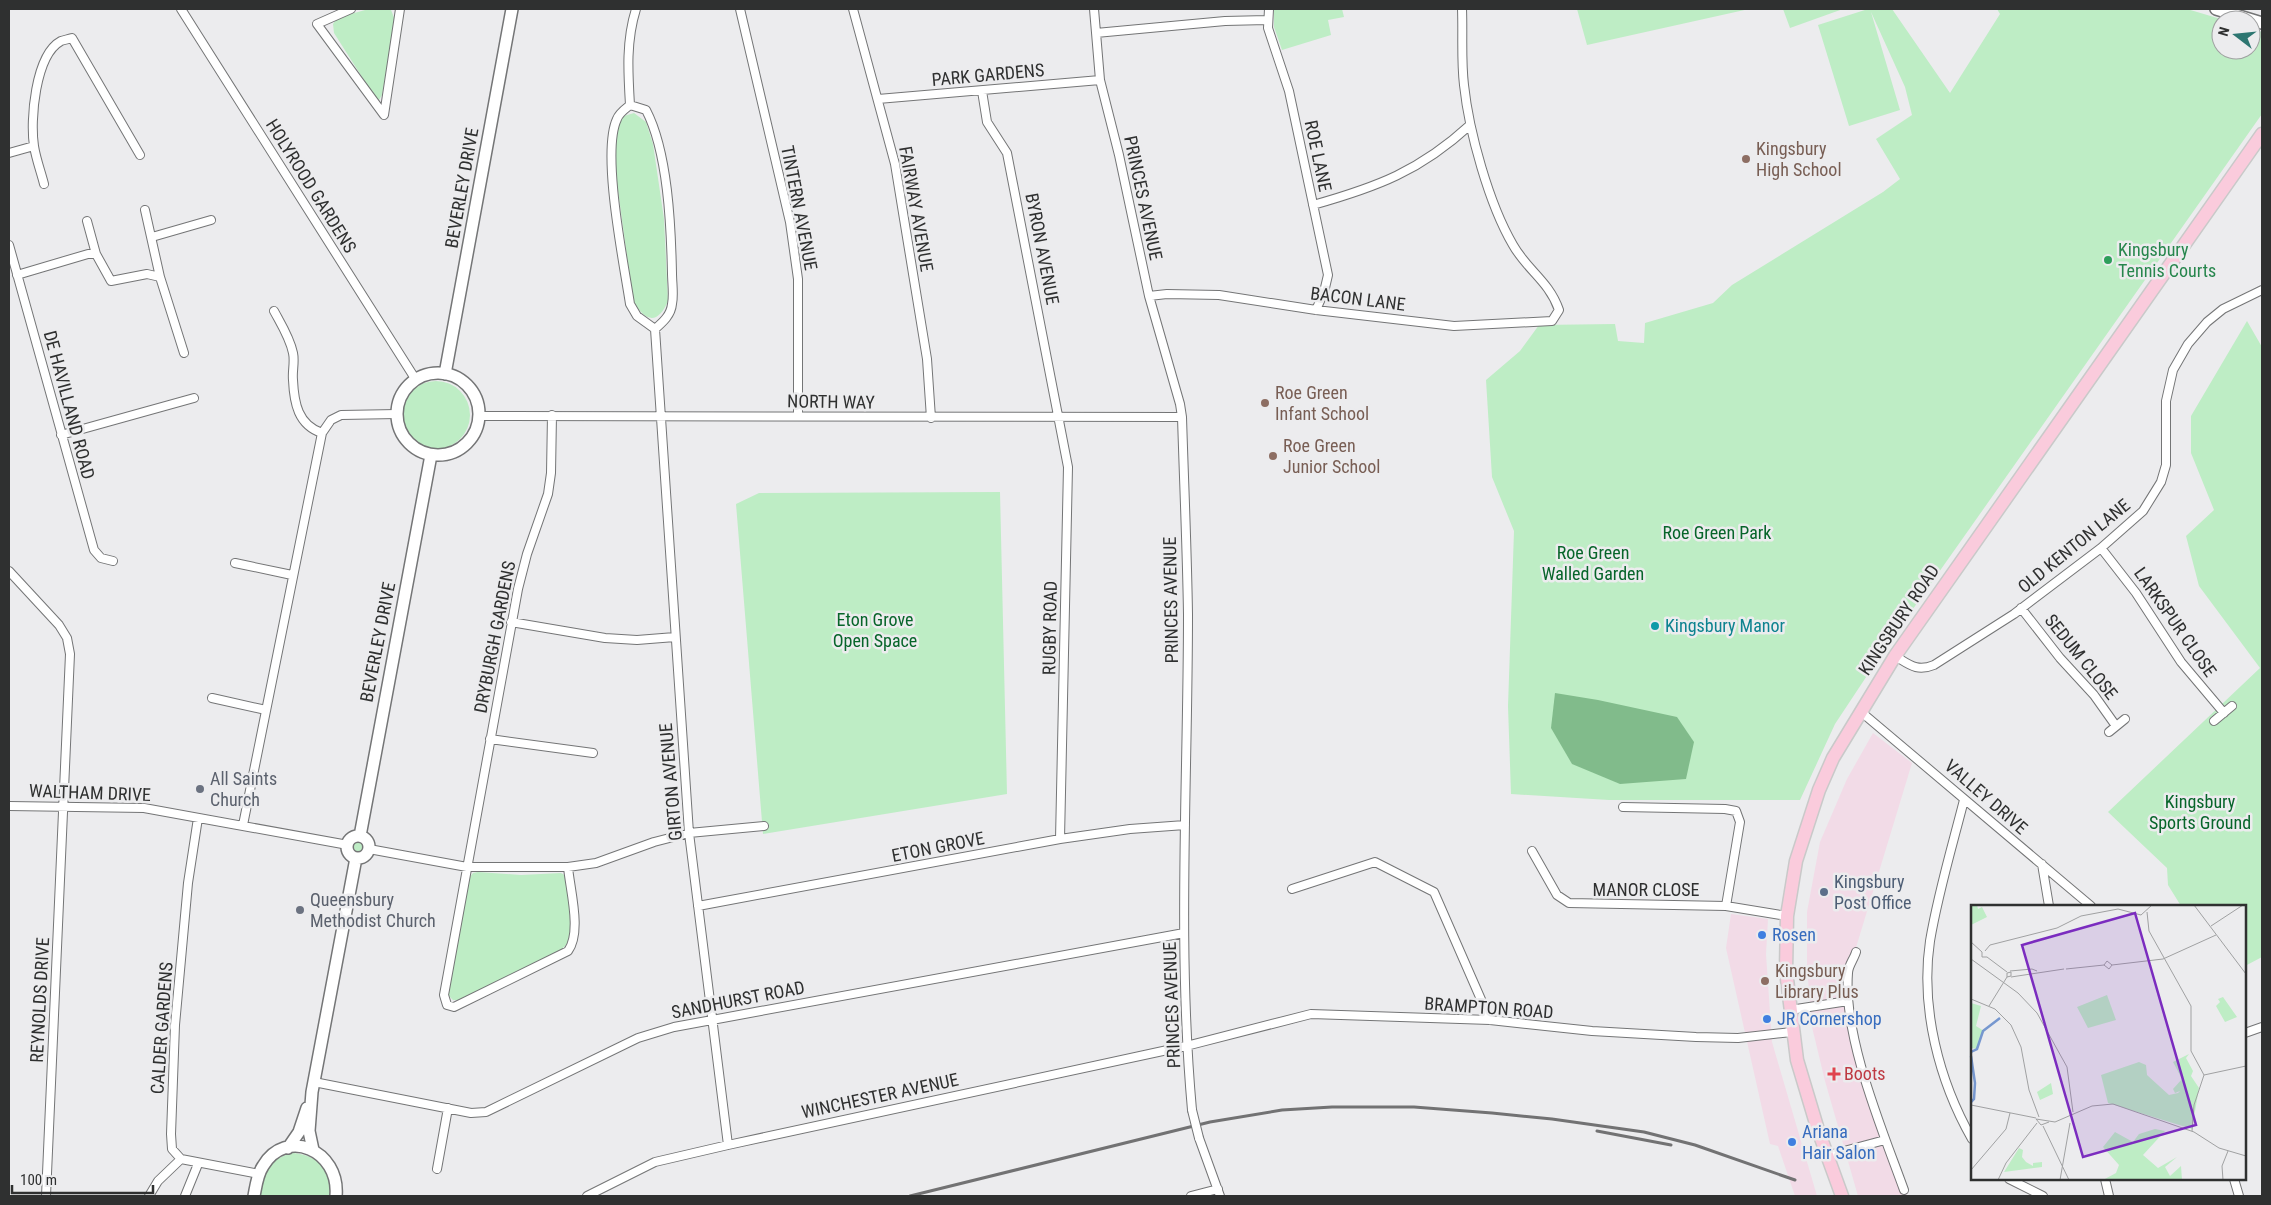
<svg xmlns="http://www.w3.org/2000/svg" width="2271" height="1205" viewBox="0 0 2271 1205" font-family="'Roboto Condensed',sans-serif">
	<rect width="100%" height="100%" fill="#ececee"/>
	<path fill="#f2dbe7" d="M 1873,733 L 1912,763 L 1851,964 L 1849,1006 L 1863,1077 L 1908,1193 L 1906,1196 L 1858,1196 L 1825,1081 L 1812,1027 L 1807,967 L 1807,912 L 1820,842 L 1847,779 Z
		M 1731,914 L 1768,919 L 1766,954 L 1772,1042 L 1817,1196 L 1795,1196 L 1778,1146 L 1770,1144 L 1726,948 Z"/>
	<path fill="#beedc5" d="M 1274,9 L 1342,9 L 1344,17 L 1328,20 L 1331,35 L 1282,50 L 1274,27 Z
		M 1577,9 L 1749,9 L 1587,45 Z
		M 1783,9 L 1843,9 L 1790,28 Z
		M 1868,9 L 1892,9 L 1950,93 L 2000,14 L 1997,9 L 2187,9 L 2224,20 L 2221,20 L 2221,50 L 2251,50 L 2251,28 L 2262,32 L 2262,114 L 1884,650 L 1835,724 L 1800,800 L 1609,800 L 1511,794 L 1508,706 L 1514,531 L 1492,477 L 1486,380 L 1520,351 L 1539,325 L 1615,324 L 1618,341 L 1644,343 L 1645,323 L 1713,303 L 1732,285 L 1883,192 L 1900,179 L 1876,139 L 1912,115 L 1905,87 L 1871,12 L 1900,110 L 1849,126 L 1818,25 Z
		M 365,10 L 391,10 L 395,20 L 382,95 L 379,100 L 376,99 L 334,33 L 333,24 L 337,18 Z
		M 634,113 L 646,122 L 653,144 L 664,219 L 668,301 C 658,325 645,322 633,301 L 616,176 L 616,138 L 619,123 L 624,116 Z
		M 2247,321 L 2262,347 L 2262,957 L 2245,966 L 2245,906 L 2181,906 L 2168,885 L 2167,868 L 2108,812 L 2260,668 L 2199,586 L 2186,536 L 2214,510 L 2191,453 L 2191,416 Z
		M402 415a34 34 0 1 1 68 0a34 34 0 1 1-68 0Z
		M 1000,492 L 1007,794 L 763,834 L 736,504 L 759,493 Z
		M351 847a6 6 0 1 1 12 0a6 6 0 1 1-12 0Z
		M 478,872 L 521,875 L 561,873 L 566,876 L 568,884 L 571,940 L 559,952 L 459,1000 L 453,1000 L 448,995 L 449,989 L 469,878 L 473,873 Z
		M 293,1153 C 318,1155 333,1171 330,1196 L 258,1196 C 262,1174 269,1158 293,1153 Z"/>
	<path fill="#81bb8b" d="M 1555,693 L 1598,700 L 1677,717 L 1694,742 L 1686,779 L 1620,784 L 1572,764 L 1551,728 Z"/>
	<g fill="none" stroke-linecap="round" stroke-linejoin="round">
		<defs>
			<path id="street" d="M 181,9 L 416,380
				M 351,9 L 317,24 L 384,115 L 400,9
				M 740,9 L 790,222 L 798,279 L 798,416
				M 853,9 L 895,164 L 927,359 L 931,418
				M 1094,9 L 1100,80 L 1119,155 L 1149,296 L 1180,404 L 1182,417 C 1184,483 1187,549 1188,614 C 1188,780 1177,945 1192,1110
				M 1269,9 L 1268,28 L 1289,91 L 1328,275 L 1324,292 L 1316,310
				M 1096,33 L 1225,21 L 1267,20
				M 982,91 L 987,122 L 1007,153 L 1068,467 L 1060,839
				M 878,99 L 1100,80
				M 630,105 L 646,110 C 668,152 671,226 672,273 C 672,283 674,295 672,304 C 671,315 663,322 655,329
				M 630,105 C 625,109 619,113 617,119 C 601,152 624,264 630,304 L 637,316 L 655,329
				M 630,105 C 628,72 626,41 636,9
				M 9,153 L 34,146
				M 44,184 C 41,172 36,159 34,146 C 30,121 35,55 61,41 C 64,40 69,39 72,38 L 140,155
				M 1313,205 C 1377,187 1420,171 1470,125
				M 145,210 L 160,277
				M 87,221 L 96,254
				M 152,237 L 211,220
				M 9,245 L 94,550 L 101,558 L 113,561
				M 17,275 L 88,254 L 96,254 L 111,281 L 147,274 L 160,277 L 184,353
				M 1149,296 L 1167,294 L 1219,295 L 1316,310 L 1454,326 L 1552,321 L 1559,310 C 1549,281 1527,270 1513,245 C 1489,204 1469,132 1464,85 C 1461,60 1463,34 1462,9
				M 274,311 C 281,324 290,338 293,353 C 295,362 292,371 293,380 C 294,403 298,425 322,433
				M 655,329 L 689,833 L 728,1145
				M 552,415 L 551,473 L 548,494 L 527,554 L 518,589 L 444,995 L 447,1005 L 454,1007 L 568,951 C 582,932 570,890 568,867
				M 479,416 L 1182,417
				M 61,435 L 194,398
				M 2101,548 L 2136,593 L 2181,662 L 2224,713
				M 235,563 L 292,575
				M 9,571 L 59,625 L 67,638 L 70,654 L 46,1196
				M 2021,608 L 2060,658 L 2094,695 L 2116,726
				M 511,622 L 605,638 L 637,640 L 675,637
				M 1895,656 C 1910,665 1917,672 1934,665 L 2014,614 L 2101,548 L 2143,511 L 2161,482 L 2166,465 L 2166,401 L 2173,370 L 2188,344 L 2207,322 L 2223,309 L 2262,290
				M 212,698 L 266,710
				M 1860,711 L 2091,906
				M 2214,721 L 2232,706
				M 2109,732 L 2125,719
				M 490,739 L 593,753
				M 1964,800 C 1952,847 1938,893 1930,941 C 1920,1008 1939,1081 1972,1139
				M 9,806 L 144,808 L 348,845
				M 1623,807 L 1725,809 L 1736,811 L 1740,822 L 1726,906
				M 198,818 L 188,883 L 175,1025 L 171,1134 L 172,1149 L 181,1159 L 259,1174
				M 243,825 L 322,433 L 331,420 L 341,415 L 397,414
				M 369,849 L 467,867 L 568,867 L 596,863 L 654,842 L 689,833 L 764,826
				M 1532,851 L 1557,895 L 1569,903 L 1726,906 L 1787,916
				M 2042,864 L 2049,906
				M 1292,889 L 1375,862 L 1434,892 L 1490,1020
				M 698,906 L 1060,839 L 1130,829 L 1185,825
				M 1856,952 C 1854,959 1848,966 1848,973 C 1843,1037 1882,1129 1904,1190
				M 1790,1010 L 1848,1001
				M 2245,1033 L 2262,1027
				M 314,1082 L 471,1113 L 486,1112 L 638,1038 L 674,1027 L 1184,933
				M 1199,1138 L 1220,1196
				M 1829,1155 L 1885,1140
				M 437,1169 L 448,1108
				M 2009,1179 L 2043,1196
				M 2105,1179 L 2109,1196
				M 2234,1179 L 2239,1196
				M 149,1196 L 158,1181 L 181,1159
				M 185,1196 L 198,1164
				M 587,1196 L 655,1162 L 728,1145 L 1186,1046 L 1311,1014 L 1490,1020 L 1592,1031 L 1696,1037 L 1738,1038 L 1792,1032
				M 1191,1196 L 1218,1189"/>
			<path id="secondary" d="M 2216,9 L 2262,23
				M397 414a41 41 0 1 1 82 0a41 41 0 1 1-82 0Z
				M 445,374 L 512,9
				M 360,836 L 431,455
				M347 847a11 11 0 1 1 22 0a11 11 0 1 1-22 0Z
				M 288,1148 L 299,1132 L 307,1108
				M 313,1150 L 309,1131 L 312,1092 L 356,858
				M 254,1196 C 256,1186 257,1175 263,1166 C 286,1127 340,1150 336,1196"/>
			<path id="primary" d="M 1842,1196 L 1818,1130 L 1797,1060 L 1786,971 L 1787,916 L 1796,861 L 1819,790 L 1833,758 L 1895,656 L 2262,134"/>
		</defs>
		<use href="#street" stroke="#747576" stroke-width="10"/>
		<use href="#secondary" stroke="#747576" stroke-width="14"/>
		<use href="#primary" stroke="#c9c9c9" stroke-width="15"/>
		<use href="#street" stroke="#fff" stroke-width="8"/>
		<use href="#secondary" stroke="#fff" stroke-width="11"/>
		<use href="#primary" stroke="#facbdc" stroke-width="12"/>
		<path stroke="#727273" stroke-width="3" d="M 1597,1131 L 1671,1145
			M 910,1196 L 1210,1122 L 1282,1110 L 1332,1107 L 1414,1107 L 1492,1113 L 1552,1119 L 1644,1132 L 1695,1145 L 1795,1180"/>
		<defs>
			<path id="street-bridge" d="M 1192,1110 L 1199,1138"/>
		</defs>
		<use href="#street-bridge" stroke="#747576" stroke-width="10" stroke-linecap="butt"/>
		<use href="#street-bridge" stroke="#fff" stroke-width="8"/>
	</g>
	<g fill="#8d6e63" stroke="#ececee" stroke-width="2">
		<circle cx="1746" cy="159" r="5"/>
		<circle cx="1265" cy="403" r="5"/>
		<circle cx="1273" cy="456" r="5"/>
		<circle cx="1765" cy="981" r="5"/>
	</g>
	<circle fill="#2e9e5b" stroke="#ececee" stroke-width="2" cx="2108" cy="260" r="5"/>
	<circle fill="#0f9aa8" stroke="#ececee" stroke-width="2" cx="1655" cy="626" r="5"/>
	<g fill="#6b7280" stroke="#ececee" stroke-width="2">
		<circle cx="200" cy="789" r="5"/>
		<circle cx="300" cy="910" r="5"/>
	</g>
	<circle fill="#5c6f8a" stroke="#ececee" stroke-width="2" cx="1824" cy="892" r="5"/>
	<g fill="#3f7fe0" stroke="#ececee" stroke-width="2">
		<circle cx="1762" cy="935" r="5"/>
		<circle cx="1767" cy="1019" r="5"/>
		<circle cx="1792" cy="1142" r="5"/>
	</g>
	<path fill="#e0444e" stroke="#ececee" stroke-width="2" d="M1831.5 1066.5h5v5h5v5h-5v5h-5v-5h-5v-5h5z"/>
	<g text-anchor="middle" stroke-width="5" stroke-linejoin="round" paint-order="stroke">
		<g font-size="18" fill="#2f3030" stroke="#ececee">
			<text transform="translate(988 75) rotate(-5)" y="6">PARK GARDENS</text>
			<text transform="translate(1318 156) rotate(78)" y="6">ROE LANE</text>
			<text transform="translate(311 186) rotate(58)" y="6">HOLYROOD GARDENS</text>
			<text transform="translate(462 188) rotate(-80)" y="6">BEVERLEY DRIVE</text>
			<text transform="translate(1143 198) rotate(78)" y="6">PRINCES AVENUE</text>
			<text transform="translate(799 208) rotate(79)" y="6">TINTERN AVENUE</text>
			<text transform="translate(916 209) rotate(80)" y="6">FAIRWAY AVENUE</text>
			<text transform="translate(1042 249) rotate(79)" y="6">BYRON AVENUE</text>
			<text transform="translate(1358 299) rotate(7)" y="6">BACON LANE</text>
			<text transform="translate(831 402) rotate(1)" y="6">NORTH WAY</text>
			<text transform="translate(69 405) rotate(75)" y="6">DE HAVILLAND ROAD</text>
			<text transform="translate(2074 546) rotate(-39)" y="6">OLD KENTON LANE</text>
			<text transform="translate(1171 600) rotate(-91)" y="6">PRINCES AVENUE</text>
			<text transform="translate(1899 620) rotate(-56)" y="6">KINGSBURY ROAD</text>
			<text transform="translate(2175 622) rotate(55)" y="6">LARKSPUR CLOSE</text>
			<text transform="translate(1050 628) rotate(-89)" y="6">RUGBY ROAD</text>
			<text transform="translate(495 637) rotate(-79)" y="6">DRYBURGH GARDENS</text>
			<text transform="translate(378 642) rotate(-79)" y="6">BEVERLEY DRIVE</text>
			<text transform="translate(2081 657) rotate(51)" y="6">SEDUM CLOSE</text>
			<text transform="translate(671 782) rotate(-95)" y="6">GIRTON AVENUE</text>
			<text transform="translate(90 793) rotate(2)" y="6">WALTHAM DRIVE</text>
			<text transform="translate(1986 797) rotate(41)" y="6">VALLEY DRIVE</text>
			<text transform="translate(938 847) rotate(-11)" y="6">ETON GROVE</text>
			<text x="1646" y="896">MANOR CLOSE</text>
			<text transform="translate(40 1000) rotate(-87)" y="6">REYNOLDS DRIVE</text>
			<text transform="translate(738 1000) rotate(-11)" y="6">SANDHURST ROAD</text>
			<text transform="translate(1172 1005) rotate(-92)" y="6">PRINCES AVENUE</text>
			<text transform="translate(1489 1008) rotate(4)" y="6">BRAMPTON ROAD</text>
			<text transform="translate(162 1028) rotate(-86)" y="6">CALDER GARDENS</text>
			<text transform="translate(880 1096) rotate(-12)" y="6">WINCHESTER AVENUE</text>
		</g>
		<g font-size="18" fill="#785e54" stroke="#ececee" text-anchor="start">
			<text x="1756" y="155">Kingsbury<tspan x="1756" dy="21">High School</tspan></text>
			<text x="1275" y="399">Roe Green<tspan x="1275" dy="21">Infant School</tspan></text>
			<text x="1283" y="452">Roe Green<tspan x="1283" dy="21">Junior School</tspan></text>
			<text x="1775" y="977">Kingsbury<tspan x="1775" dy="21">Library Plus</tspan></text>
		</g>
		<g font-size="18" fill="#27864d" stroke="#ececee" text-anchor="start">
			<text x="2118" y="256">Kingsbury<tspan x="2118" dy="21">Tennis Courts</tspan></text>
		</g>
		<g font-size="18" fill="#07652a" stroke="#ececee">
			<text x="1717" y="539">Roe Green Park</text>
			<text x="1593" y="559">Roe Green<tspan x="1593" dy="21">Walled Garden</tspan></text>
			<text x="875" y="626">Eton Grove<tspan x="875" dy="21">Open Space</tspan></text>
			<text x="2200" y="808">Kingsbury<tspan x="2200" dy="21">Sports Ground</tspan></text>
		</g>
		<g font-size="18" fill="#0d838f" stroke="#ececee" text-anchor="start">
			<text x="1665" y="632">Kingsbury Manor</text>
		</g>
		<g font-size="18" fill="#5b616d" stroke="#ececee" text-anchor="start">
			<text x="210" y="785">All Saints<tspan x="210" dy="21">Church</tspan></text>
			<text x="310" y="906">Queensbury<tspan x="310" dy="21">Methodist Church</tspan></text>
		</g>
		<g font-size="18" fill="#4e5e75" stroke="#ececee" text-anchor="start">
			<text x="1834" y="888">Kingsbury<tspan x="1834" dy="21">Post Office</tspan></text>
		</g>
		<g font-size="18" fill="#366cbe" stroke="#ececee" text-anchor="start">
			<text x="1772" y="941">Rosen</text>
			<text x="1777" y="1025">JR Cornershop</text>
			<text x="1802" y="1138">Ariana<tspan x="1802" dy="21">Hair Salon</tspan></text>
		</g>
		<g font-size="18" fill="#be3a42" stroke="#ececee" text-anchor="start">
			<text x="1844" y="1080">Boots</text>
		</g>
	</g>
	<g transform="translate(1971 905)">
		<rect width="275" height="275" fill="#ececee"/>
		<path d="M 0,0 L 6,0 L 7,4 L 11,2 L 16,12 L 0,20 ZM 136,90 L 145,115 L 117,123 L 106,102 ZM 252,92 L 266,112 L 254,117 L 245,101 L 249,97 L 247,94 ZM 0,98 L 10,101 L 5,121 L 13,126 L 6,144 L 0,143 ZM 218,149 L 215,153 L 222,166 L 220,171 L 228,183 L 221,224 L 137,198 L 130,170 L 168,157 L 175,160 L 176,170 L 198,190 L 207,188 L 209,186 L 204,188 L 202,184 L 211,174 L 202,157 ZM 80,178 L 82,189 L 69,195 L 66,187 ZM 184,224 L 194,226 L 172,250 L 187,263 L 206,252 L 194,262 L 199,271 L 210,261 L 211,275 L 132,275 L 145,268 L 148,260 L 132,242 L 144,227 L 162,237 L 168,229 ZM 48,243 L 52,245 L 51,252 L 55,257 L 62,261 L 62,258 L 71,257 L 71,262 L 33,267 Z" fill="#beedc5"/>
		<path fill="none" stroke="#7697cf" stroke-width="2.5" d="M 0,147 L 6,144 L 12,126 L 29,113M 0,151 L 4,178 L 3,194 L 0,197"/>
		<path fill="none" stroke="#a0a1a2" stroke-width="1" d="M 223,0 L 275,69M 176,7 L 178,26 L 220,101 L 220,146 L 233,170M 240,21 L 272,0M 0,37 L 11,47 L 11,52 L 16,52 L 36,67M 14,46 L 19,40 L 86,23 L 110,11 L 147,4 L 170,10 L 181,0M 0,54 L 47,88 L 66,108 L 96,162 L 102,207M 141,60 L 192,54 L 245,30M 95,64 L 133,60 L 138,64 L 141,60 L 136,56 L 133,60M 39,66 L 61,64 L 66,66M 40,72 L 93,64M 0,94 L 24,104 L 40,120 L 50,142 L 58,185 L 68,212M 18,101 L 36,72 L 40,71 L 40,67 L 36,68 L 36,72M 233,170 L 275,161M 0,200 L 65,213M 78,217 L 70,220 L 65,214 L 84,217 L 121,201 L 142,199 L 223,227 L 248,243 L 275,251M 72,221 L 98,275M 221,226 L 223,200 L 233,170M 0,265 L 35,224 L 39,208M 27,275 L 35,258 L 66,218M 89,275 L 99,218M 252,275 L 251,261 L 257,246"/>
		<path fill="#7b2cbf" fill-opacity="0.15" stroke="#7b2cbf" stroke-width="2.5" d="M 164,8 L 225,220 L 112,252 L 51,40 Z"/>
		<rect width="275" height="275" fill="none" stroke="#2f3030" stroke-width="2.5"/>
	</g>
	<rect width="2271" height="1205" fill="none" stroke="#2f3030" stroke-width="20"/>
	<g transform="translate(2236 35) rotate(286)"><circle r="24" fill="#ececee" stroke="#a0a1a2"/>
	<path d="M0-4L9 19L0 12L-9 19Z" fill="#2d7671"/>
	<text y="-8" font-size="14" font-weight="bold" text-anchor="middle" fill="#2f3030">N</text>
	</g>
	<path d="M12 1185v8h141v-8" fill="none" stroke="#2f3030" stroke-width="2.5"/>
	<text x="20" y="1185" font-size="15" fill="#2f3030" stroke="#ececee" stroke-width="4" paint-order="stroke">100 m</text>
</svg>
